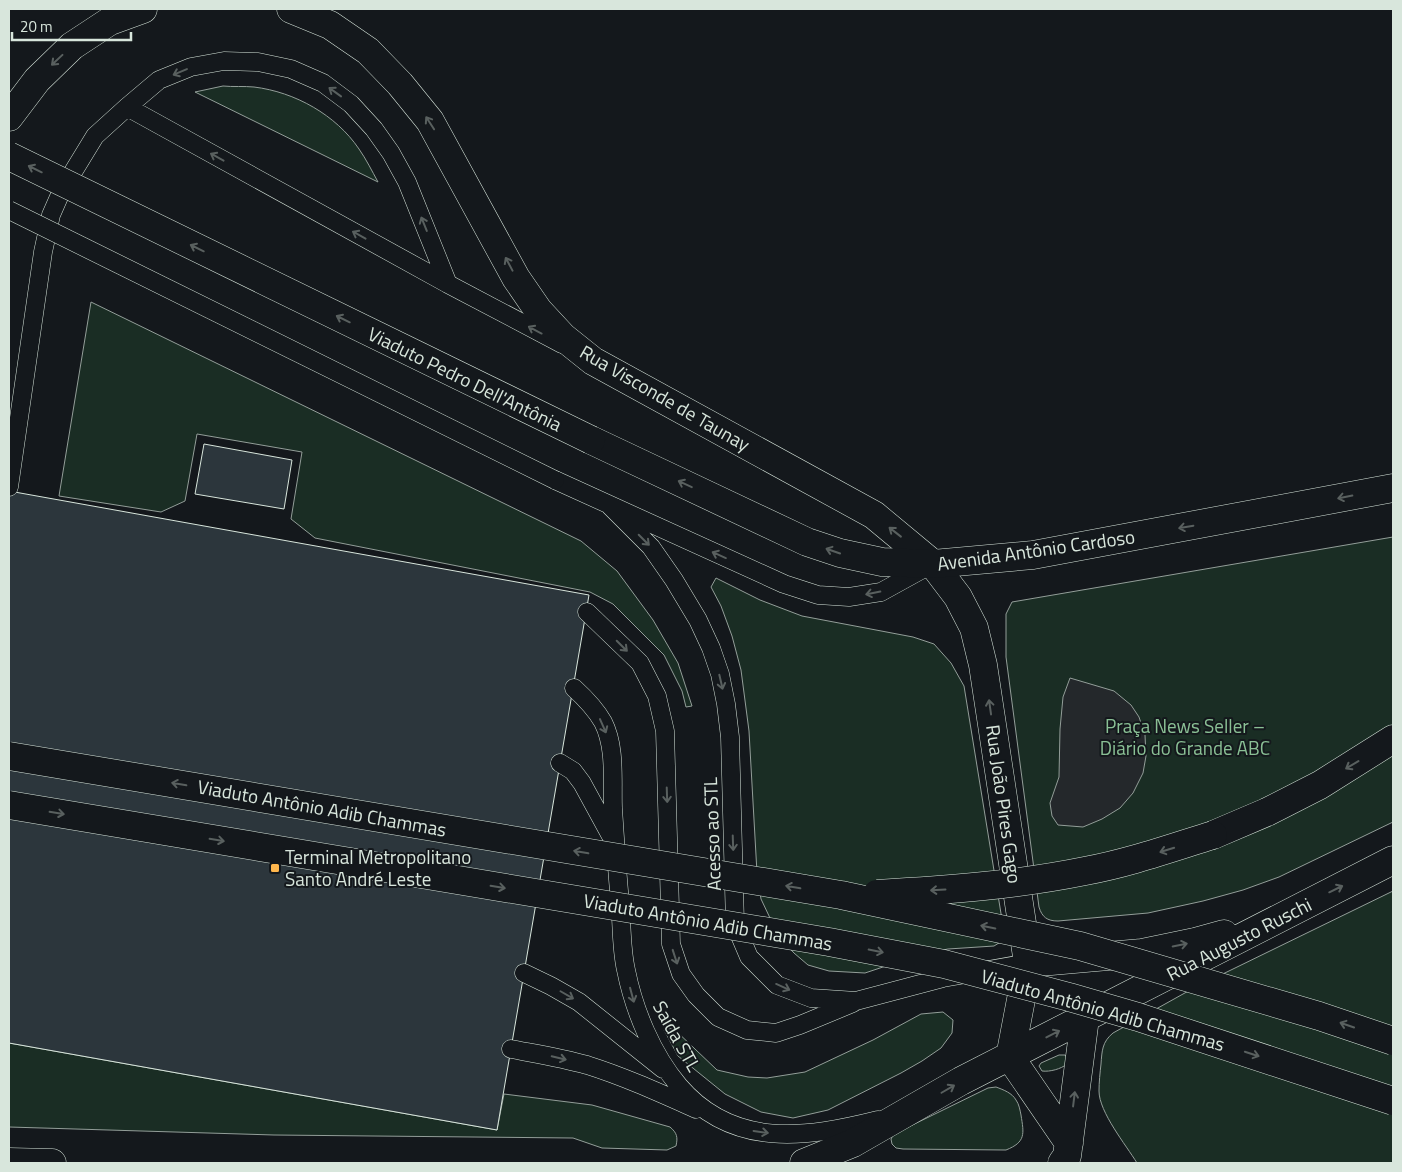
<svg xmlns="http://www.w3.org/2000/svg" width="1402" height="1172" viewBox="0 0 1402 1172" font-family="'Titillium Web',sans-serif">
	<rect width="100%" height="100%" fill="#14181c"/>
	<path fill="#1a2d24" stroke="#939e99" d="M 223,86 C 233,87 244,86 254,87 C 295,92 336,115 359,149 C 366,159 372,171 378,182 L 195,92 Z
		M 91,302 L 581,541 L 617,571 L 653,620 L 678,663 L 692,706 L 686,707 L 682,691 L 664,655 L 613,604 L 590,592 L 315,538 L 291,519 L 302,452 L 197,434 L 185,501 L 161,512 L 59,496 Z
		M 1393,537 L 1393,822 L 1279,877 L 1243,890 L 1203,901 L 1148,913 L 1058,921 C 1047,921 1042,917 1039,907 L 1006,657 L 1006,614 L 1012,602 Z
		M 716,578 L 760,600 L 802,616 L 913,637 L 934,644 L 951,663 L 964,686 L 1004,932 L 1002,941 L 994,946 L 948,949 L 922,954 L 865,973 L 829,971 L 808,965 L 794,953 L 779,937 L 761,899 L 757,873 L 749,731 L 741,670 L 732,636 L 721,606 L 711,587 Z
		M 1393,891 L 1393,1163 L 1137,1163 C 1126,1145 1099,1112 1099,1091 C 1099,1082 1100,1073 1101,1064 C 1102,1051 1102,1042 1113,1033 L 1192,989 Z
		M 943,1012 L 953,1020 L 952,1033 L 941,1048 L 922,1061 L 901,1073 L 828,1110 L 793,1118 L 761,1112 L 725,1094 L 678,1056 L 664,1030 L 673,1028 L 717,1070 L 748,1077 L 767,1078 L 805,1072 L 873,1040 L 921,1014 Z
		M 9,1043 L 497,1130 L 504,1094 L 592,1105 L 670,1127 C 677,1133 678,1137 676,1146 L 667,1150 L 602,1148 L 573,1138 L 274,1135 L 9,1127 Z
		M 1059,1055 L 1065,1055 L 1068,1059 L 1067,1064 C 1061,1069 1050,1072 1042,1071 L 1039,1066 L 1041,1063 Z
		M 996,1087 C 1004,1090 1012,1093 1016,1100 C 1019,1104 1020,1110 1021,1115 C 1024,1134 1026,1142 1006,1150 L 903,1149 L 896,1148 L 892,1144 L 891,1139 L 894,1134 L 988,1088 Z"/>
	<path fill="#24282b" stroke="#939e99" d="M 1070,678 L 1114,691 L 1131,705 L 1139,717 L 1145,735 L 1146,756 L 1143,773 L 1133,793 L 1120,808 L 1102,819 L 1083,827 L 1058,825 L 1052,816 L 1050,803 L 1059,777 L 1060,729 L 1063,697 Z"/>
	<path fill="#2c363c" stroke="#d8e6dc" d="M 204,444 L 292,460 L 284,509 L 195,494 Z
		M 9,491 L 589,595 L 497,1130 L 9,1043 Z"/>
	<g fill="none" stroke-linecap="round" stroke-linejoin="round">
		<defs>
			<path id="service" d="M 127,107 L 448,284
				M 555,480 L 784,584 L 818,595 L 849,597 L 881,592 L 930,565
				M 9,487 L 43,252 L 51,215 L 62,190 L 95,136 L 127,107 L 159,80 L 191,67 L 224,61 L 258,62 L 291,69 L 323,83 L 351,104 L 374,129 L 391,153 L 407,182 L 448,284 L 562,344
				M 610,506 L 651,547 L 674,580 L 698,620 L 711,648 L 720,674 L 726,704 L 730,737 L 735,924 L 749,957 L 777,985 L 811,998 L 856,1001 L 943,978 L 1028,963
				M 587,612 L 640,663 L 657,696 L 665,731 L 671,944 L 681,974 L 696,995 L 718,1017 L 747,1030 L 776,1033 L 800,1025 L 853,1003
				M 574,688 C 585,698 595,708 603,722 C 616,747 612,781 613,808 C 615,839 617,871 620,902 C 622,924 621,948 626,970 C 634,1010 652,1054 679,1086 C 733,1149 806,1138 878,1120
				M 560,763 L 573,771 L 582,783 L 612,838
				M 524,973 L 551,986 L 579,1002 L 663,1069
				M 511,1049 C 537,1054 562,1058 587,1065 C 625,1077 660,1093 696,1109"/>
			<path id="minor" d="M 291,9 L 330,25 L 368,51 L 400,84 L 430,121 L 516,278 L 538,310 L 563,337 L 593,361 L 874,515 L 933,564 L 958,597 L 974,628 L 983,665 L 1028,963 L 1010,1057
				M 9,117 L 37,80 L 72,46 L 110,21 L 143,9
				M 1028,963 L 1142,953 L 1195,942 L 1224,934
				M 1010,1057 L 1069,1143
				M 9,1162 L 52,1163
				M 804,1163 L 853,1143 L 961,1081 L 1393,860
				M 1062,1163 L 1067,1156 L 1085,1018"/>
			<path id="primary" d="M 591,440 L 807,542 L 840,553 L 882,562 L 933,564 L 1033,555 L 1393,488"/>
			<path id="trunk" d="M 1213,835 L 1267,812 L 1320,785 L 1393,739"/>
		</defs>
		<use href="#service" stroke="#d8e6dc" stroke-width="19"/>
		<use href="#minor" stroke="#d8e6dc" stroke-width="29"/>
		<use href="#primary" stroke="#d8e6dc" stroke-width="29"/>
		<use href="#trunk" stroke="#d8e6dc" stroke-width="29"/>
		<use href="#service" stroke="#14181c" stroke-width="18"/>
		<use href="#minor" stroke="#14181c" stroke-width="28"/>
		<use href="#primary" stroke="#14181c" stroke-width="28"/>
		<use href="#trunk" stroke="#14181c" stroke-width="28"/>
		<defs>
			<path id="service-bridge" d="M 9,210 L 555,480"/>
			<path id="primary-bridge" d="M 9,156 L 591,440"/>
			<path id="trunk-bridge" d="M 9,756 L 841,895 L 1080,946 L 1319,1016 L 1393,1041
				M 9,805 L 829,942 L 944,964 L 1069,997 L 1138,1017 L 1393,1101
				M 877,894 C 947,890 1016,885 1085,871 C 1129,863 1171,848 1213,835"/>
		</defs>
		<use href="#service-bridge" stroke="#d8e6dc" stroke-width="19" stroke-linecap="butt"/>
		<use href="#primary-bridge" stroke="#d8e6dc" stroke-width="29" stroke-linecap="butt"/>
		<use href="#trunk-bridge" stroke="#d8e6dc" stroke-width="29" stroke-linecap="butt"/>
		<use href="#service-bridge" stroke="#14181c" stroke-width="18"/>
		<use href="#primary-bridge" stroke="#14181c" stroke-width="28"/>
		<use href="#trunk-bridge" stroke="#14181c" stroke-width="28"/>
	</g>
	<defs><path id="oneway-shaft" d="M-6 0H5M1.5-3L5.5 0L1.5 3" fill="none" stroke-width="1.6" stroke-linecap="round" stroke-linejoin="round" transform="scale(1.25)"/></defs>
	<g stroke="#59605f">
		<use href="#oneway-shaft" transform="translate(57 60) rotate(137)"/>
		<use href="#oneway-shaft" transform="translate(180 72) rotate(157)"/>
		<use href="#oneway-shaft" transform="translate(335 92) rotate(-144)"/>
		<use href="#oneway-shaft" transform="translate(430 123) rotate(-123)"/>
		<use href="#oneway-shaft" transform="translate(217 157) rotate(-151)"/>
		<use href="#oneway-shaft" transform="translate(35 169) rotate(-154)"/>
		<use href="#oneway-shaft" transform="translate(424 224) rotate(-112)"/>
		<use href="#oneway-shaft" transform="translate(359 235) rotate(-151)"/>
		<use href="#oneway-shaft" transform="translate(197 248) rotate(-154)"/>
		<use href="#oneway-shaft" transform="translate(509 264) rotate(-118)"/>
		<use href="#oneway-shaft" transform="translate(343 319) rotate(-154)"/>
		<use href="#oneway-shaft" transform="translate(535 330) rotate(-152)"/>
		<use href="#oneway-shaft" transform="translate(685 484) rotate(-155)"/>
		<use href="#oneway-shaft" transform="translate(1345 497) rotate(169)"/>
		<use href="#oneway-shaft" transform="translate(1186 527) rotate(170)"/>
		<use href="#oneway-shaft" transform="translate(895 532) rotate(-142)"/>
		<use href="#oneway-shaft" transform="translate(644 540) rotate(45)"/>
		<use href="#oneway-shaft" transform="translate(833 551) rotate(-161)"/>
		<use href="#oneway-shaft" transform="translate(719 555) rotate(-156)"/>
		<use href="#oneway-shaft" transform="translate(873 593) rotate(169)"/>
		<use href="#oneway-shaft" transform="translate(622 646) rotate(45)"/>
		<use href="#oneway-shaft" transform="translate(721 682) rotate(77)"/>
		<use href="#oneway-shaft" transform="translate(990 707) rotate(-98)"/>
		<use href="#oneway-shaft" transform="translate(603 726) rotate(66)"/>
		<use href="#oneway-shaft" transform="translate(1352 765) rotate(149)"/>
		<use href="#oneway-shaft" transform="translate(179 784) rotate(-170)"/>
		<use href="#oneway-shaft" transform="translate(667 795) rotate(88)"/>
		<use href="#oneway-shaft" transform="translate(57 813) rotate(9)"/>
		<use href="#oneway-shaft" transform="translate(217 840) rotate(9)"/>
		<use href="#oneway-shaft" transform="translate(733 843) rotate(88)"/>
		<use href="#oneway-shaft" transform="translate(1167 850) rotate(163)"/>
		<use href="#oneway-shaft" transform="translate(581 852) rotate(-170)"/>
		<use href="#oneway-shaft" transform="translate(498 887) rotate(9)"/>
		<use href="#oneway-shaft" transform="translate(793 887) rotate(-170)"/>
		<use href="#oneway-shaft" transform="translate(1336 889) rotate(-26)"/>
		<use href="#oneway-shaft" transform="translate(938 890) rotate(177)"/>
		<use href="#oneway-shaft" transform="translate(988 927) rotate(-168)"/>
		<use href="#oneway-shaft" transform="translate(1180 945) rotate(-11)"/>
		<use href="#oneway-shaft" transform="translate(876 951) rotate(11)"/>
		<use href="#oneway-shaft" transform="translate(675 957) rotate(72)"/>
		<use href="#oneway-shaft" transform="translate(783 987) rotate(24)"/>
		<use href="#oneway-shaft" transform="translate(567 995) rotate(30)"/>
		<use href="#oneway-shaft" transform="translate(632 995) rotate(75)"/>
		<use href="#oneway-shaft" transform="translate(1347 1025) rotate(-161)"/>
		<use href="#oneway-shaft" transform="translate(1053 1034) rotate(-27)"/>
		<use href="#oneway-shaft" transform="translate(1252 1054) rotate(18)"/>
		<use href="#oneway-shaft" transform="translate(559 1058) rotate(13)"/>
		<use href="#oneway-shaft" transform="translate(948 1089) rotate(-30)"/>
		<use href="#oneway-shaft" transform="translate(1074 1099) rotate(-83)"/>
		<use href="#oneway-shaft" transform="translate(761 1132) rotate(8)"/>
	</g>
	<rect fill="#ffb74d" stroke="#14181c" stroke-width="2" x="270" y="863" width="10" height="10" rx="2.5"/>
	<g text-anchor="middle" stroke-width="4" stroke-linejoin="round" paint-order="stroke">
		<g font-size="19" fill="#d8e6dc" stroke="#14181c">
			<text transform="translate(465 379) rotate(26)" y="7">Viaduto Pedro Dell'Antônia</text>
			<text transform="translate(665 398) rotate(30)" y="7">Rua Visconde de Taunay</text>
			<text transform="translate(1036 550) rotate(-8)" y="7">Avenida Antônio Cardoso</text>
			<text transform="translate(1004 804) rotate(82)" y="7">Rua João Pires Gago</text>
			<text transform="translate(322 808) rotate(10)" y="7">Viaduto Antônio Adib Chammas</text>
			<text transform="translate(712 834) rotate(-92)" y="7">Acesso ao STL</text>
			<text transform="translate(708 922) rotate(10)" y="7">Viaduto Antônio Adib Chammas</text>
			<text transform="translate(1239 939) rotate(-27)" y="7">Rua Augusto Ruschi</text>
			<text transform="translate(1103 1010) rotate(16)" y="7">Viaduto Antônio Adib Chammas</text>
			<text transform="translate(677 1036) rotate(61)" y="7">Saída STL</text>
		</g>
		<g font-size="19" fill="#8ac095" stroke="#14181c">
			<text x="1185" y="733">Praça News Seller –<tspan x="1185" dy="22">Diário do Grande ABC</tspan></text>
		</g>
		<g font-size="19" fill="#d8e6dc" stroke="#14181c" text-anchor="start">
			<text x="285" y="864">Terminal Metropolitano<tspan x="285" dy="22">Santo André Leste</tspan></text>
		</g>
	</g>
	<rect width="1402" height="1172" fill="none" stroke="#d8e6dc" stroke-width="20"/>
	<path d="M12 32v8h119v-8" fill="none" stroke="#d8e6dc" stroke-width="2.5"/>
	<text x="20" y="32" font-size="15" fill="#d8e6dc" stroke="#14181c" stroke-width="4" paint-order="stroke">20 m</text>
</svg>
